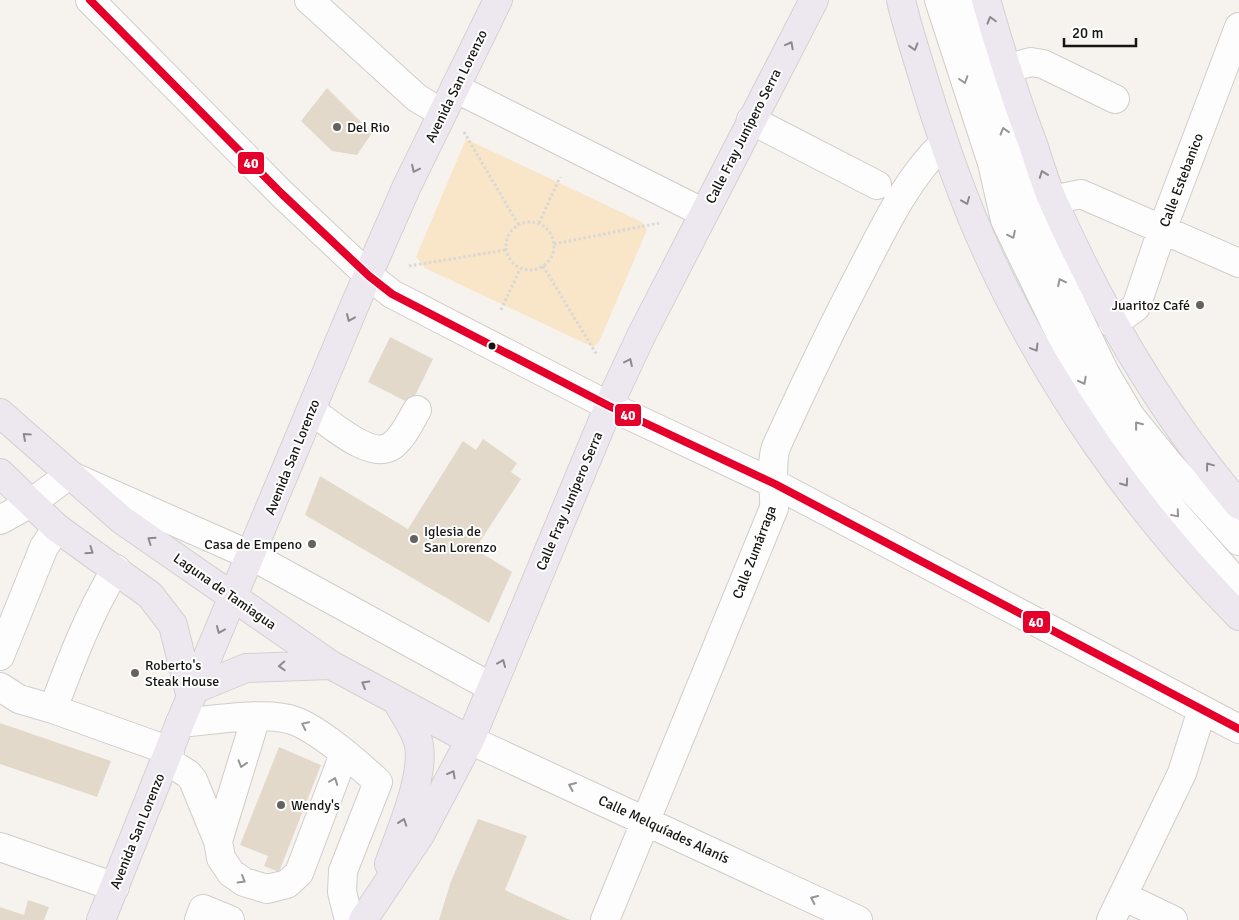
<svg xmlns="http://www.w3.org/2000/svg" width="1239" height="920" viewBox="0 0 1239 920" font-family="Signika,sans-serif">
	<rect width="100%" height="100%" fill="#f6f3ef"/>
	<path fill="#f9e5c7" d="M 466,139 L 642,222 L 647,230 L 599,342 L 593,347 L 425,268 L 416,257 Z"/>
	<path fill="#e3d9cb" d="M 327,88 L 372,133 L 357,155 L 332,151 L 301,121 Z
		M 390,337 L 433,359 L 411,404 L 368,382 Z
		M 483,439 L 517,463 L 511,472 L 521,479 L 475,549 L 512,572 L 489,623 L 305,515 L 320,476 L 408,529 L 463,441 L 476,450 Z
		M 0,723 L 111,761 L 97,797 L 0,764 Z
		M 279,747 L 321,765 L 279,872 L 264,866 L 268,856 L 240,845 Z
		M 478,819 L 527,836 L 505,890 L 570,920 L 439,920 L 451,881 Z
		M 28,900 L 49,907 L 44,920 L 0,920 L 0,907 L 24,915 Z"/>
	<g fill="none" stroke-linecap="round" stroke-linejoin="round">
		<defs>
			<path id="minor" d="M 90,0 L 282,194 L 369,276 L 392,294 L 609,406 L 775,484 L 1239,729
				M 309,0 L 417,98 L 442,113
				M 939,0 L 992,163 L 1005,220 L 1084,383 L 1127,453 L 1176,514 L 1239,585
				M 964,0 L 1025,207 L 1105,373 L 1131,417 L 1170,465 L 1239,541
				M 1005,69 L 1031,62 L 1043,64 L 1115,99
				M 455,88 L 704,213
				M 751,120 L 877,185
				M 1052,200 L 1081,194 L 1239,263
				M 1113,324 L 1136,307 L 1162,230 L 1239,27
				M 311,410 C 328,422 372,462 393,445 C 404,436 410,422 417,410
				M 0,520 L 31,503 L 69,475 L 252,556 L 491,687
				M 0,656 L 44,547 L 57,528
				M 0,687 L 19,699 L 53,709 L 170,751
				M 53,709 C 71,661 89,613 116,569
				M 180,723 C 210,721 268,710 295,721 C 321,731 357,763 378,782 L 343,871 L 342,892 L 349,920
				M 470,740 L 858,920
				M 166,760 L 188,774 L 193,780 L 218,841 L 221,858 L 231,873 L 244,882 L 267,889 L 287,884 L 299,873 L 344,754
				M 218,841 L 256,717
				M 0,847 L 115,887
				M 1123,896 L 1173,920
				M 199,920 L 203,909 L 230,920
				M 605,920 L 774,508 C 775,487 770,466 776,447 C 804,386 832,327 863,268 C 885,225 908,177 943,144
				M 1111,920 L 1182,773 L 1202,710"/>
			<path id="major" d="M 901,0 C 907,27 916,53 924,80 C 942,139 962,198 988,254 C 1049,387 1136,512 1239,616
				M 986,0 C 1000,49 1015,97 1033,144 C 1039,163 1045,183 1053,201 C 1101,310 1162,414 1239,505
				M 0,413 L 122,520 L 331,665 L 470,740
				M 0,473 L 57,528 L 150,595 L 173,625 L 191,698
				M 195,689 L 246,668 L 331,665
				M 389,864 C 400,833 427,772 418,741 C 414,728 404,714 398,703
				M 101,920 L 180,723 L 356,302 L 407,186 L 498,0
				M 363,920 L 420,835 L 470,740 L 614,394 L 641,336 L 814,0"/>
		</defs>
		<use href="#minor" stroke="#d0cdca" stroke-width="30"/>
		<use href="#major" stroke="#d2d1cf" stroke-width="30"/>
		<path stroke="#d9d8d6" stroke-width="3" stroke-dasharray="2.5 2.5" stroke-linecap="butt" d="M 464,132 L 518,224
			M506 246a24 24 0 1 1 48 0a24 24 0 1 1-48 0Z
			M 539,223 L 560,177
			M 554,244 L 659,223
			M 409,266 L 505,250
			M 543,266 L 597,355
			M 501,310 L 520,269"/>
		<use href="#minor" stroke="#fefdfd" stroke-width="28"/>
		<use href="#major" stroke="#ede8ef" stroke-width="28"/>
		<defs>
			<path id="bus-1" d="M 90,0 L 282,194 L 369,276 L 392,294 L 609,406 L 775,484 L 1239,729"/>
		</defs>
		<use href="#bus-1" stroke="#fff" stroke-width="11"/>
		<use href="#bus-1" stroke="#e4002b" stroke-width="8"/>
	</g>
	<defs><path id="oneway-chevron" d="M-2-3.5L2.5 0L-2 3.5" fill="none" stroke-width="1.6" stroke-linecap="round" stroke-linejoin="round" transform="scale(1.25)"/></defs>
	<g stroke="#8c898c">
		<use href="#oneway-chevron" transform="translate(991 20) rotate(-106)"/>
		<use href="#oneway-chevron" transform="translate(790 45) rotate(-62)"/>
		<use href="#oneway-chevron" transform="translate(914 47) rotate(73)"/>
		<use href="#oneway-chevron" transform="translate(415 169) rotate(116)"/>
		<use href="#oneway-chevron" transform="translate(1043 174) rotate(-110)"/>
		<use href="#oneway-chevron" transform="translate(966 201) rotate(68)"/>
		<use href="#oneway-chevron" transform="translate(350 318) rotate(113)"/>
		<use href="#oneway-chevron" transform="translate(1035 348) rotate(59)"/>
		<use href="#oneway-chevron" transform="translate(629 362) rotate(-65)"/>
		<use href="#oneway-chevron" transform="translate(26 436) rotate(-138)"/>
		<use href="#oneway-chevron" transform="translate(1209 466) rotate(-127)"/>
		<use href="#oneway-chevron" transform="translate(1125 483) rotate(55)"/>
		<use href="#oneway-chevron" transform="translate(151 540) rotate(-145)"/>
		<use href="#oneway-chevron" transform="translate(90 551) rotate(35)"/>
		<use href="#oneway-chevron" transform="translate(220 630) rotate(113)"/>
		<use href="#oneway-chevron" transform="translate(502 663) rotate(-67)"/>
		<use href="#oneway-chevron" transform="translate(282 666) rotate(177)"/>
		<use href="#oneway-chevron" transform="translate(365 684) rotate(-150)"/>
		<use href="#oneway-chevron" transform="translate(452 774) rotate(-61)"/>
		<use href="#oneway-chevron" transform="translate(403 822) rotate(-71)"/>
	</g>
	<g stroke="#969593">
		<use href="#oneway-chevron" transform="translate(964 80) rotate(72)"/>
		<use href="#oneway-chevron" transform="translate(1004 131) rotate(-107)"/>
		<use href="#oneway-chevron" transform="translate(1012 235) rotate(64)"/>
		<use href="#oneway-chevron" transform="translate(1061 282) rotate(-116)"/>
		<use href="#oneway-chevron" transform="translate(1083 381) rotate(62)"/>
		<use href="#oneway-chevron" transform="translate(1138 425) rotate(-128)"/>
		<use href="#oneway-chevron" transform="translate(1176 514) rotate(50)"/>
		<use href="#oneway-chevron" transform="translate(305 725) rotate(-154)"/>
		<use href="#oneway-chevron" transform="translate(242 764) rotate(107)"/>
		<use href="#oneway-chevron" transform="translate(334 781) rotate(-69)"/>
		<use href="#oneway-chevron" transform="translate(572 786) rotate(-156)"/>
		<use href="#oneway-chevron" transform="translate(242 880) rotate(30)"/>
		<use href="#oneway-chevron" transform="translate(814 899) rotate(-155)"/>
	</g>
	<g fill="#64635f" stroke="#fff" stroke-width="2">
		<circle cx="337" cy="127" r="5"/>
		<circle cx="1200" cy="305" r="5"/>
		<circle cx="414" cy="539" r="5"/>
		<circle cx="312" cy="544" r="5"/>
		<circle cx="135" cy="673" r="5"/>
		<circle cx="281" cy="805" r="5"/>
	</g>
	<circle fill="#161512" stroke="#fff" stroke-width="2" cx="492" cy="346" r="4.5"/>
	<g text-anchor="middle" stroke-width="4" stroke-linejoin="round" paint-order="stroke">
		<g font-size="14" fill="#161512" stroke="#fff">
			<text transform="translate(456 86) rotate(-64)" y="5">Avenida San Lorenzo</text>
			<text transform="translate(743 136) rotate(-63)" y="5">Calle Fray Junípero Serra</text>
			<text transform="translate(1181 180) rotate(-69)" y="5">Calle Estebanico</text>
			<text transform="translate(292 457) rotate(-68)" y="5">Avenida San Lorenzo</text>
			<text transform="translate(569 501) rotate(-67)" y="5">Calle Fray Junípero Serra</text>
			<text transform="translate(754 552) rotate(-69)" y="5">Calle Zumárraga</text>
			<text transform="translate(225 591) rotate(35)" y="5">Laguna de Tamiagua</text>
			<text transform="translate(664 829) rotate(25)" y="5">Calle Melquíades Alanís</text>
			<text transform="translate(137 831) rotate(-68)" y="5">Avenida San Lorenzo</text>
		</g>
		<g font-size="14" fill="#161512" stroke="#fff" text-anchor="start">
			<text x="347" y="132">Del Rio</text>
			<text x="1190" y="310" text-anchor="end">Juaritoz Café</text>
			<text x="424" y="536">Iglesia de<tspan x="424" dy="16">San Lorenzo</tspan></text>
			<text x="302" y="549" text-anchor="end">Casa de Empeno</text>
			<text x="145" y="670">Roberto's<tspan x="145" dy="16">Steak House</tspan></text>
			<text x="291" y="810">Wendy's</text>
		</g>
	</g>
	<g stroke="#fff" stroke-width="2">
		<rect x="237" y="151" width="28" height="24" rx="5" fill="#e4002b"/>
		<rect x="614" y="403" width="28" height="24" rx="5" fill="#e4002b"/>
		<rect x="1022" y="610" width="29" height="24" rx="5" fill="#e4002b"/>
	</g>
	<g font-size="14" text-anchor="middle" font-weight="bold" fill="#fff">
		<text x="251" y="168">40</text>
		<text x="628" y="420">40</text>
		<text x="1036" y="627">40</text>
	</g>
	<path d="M1064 38v8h72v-8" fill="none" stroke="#161512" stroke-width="2.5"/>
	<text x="1072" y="38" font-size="15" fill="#161512" stroke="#ffffff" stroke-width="4" paint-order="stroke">20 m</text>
</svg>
